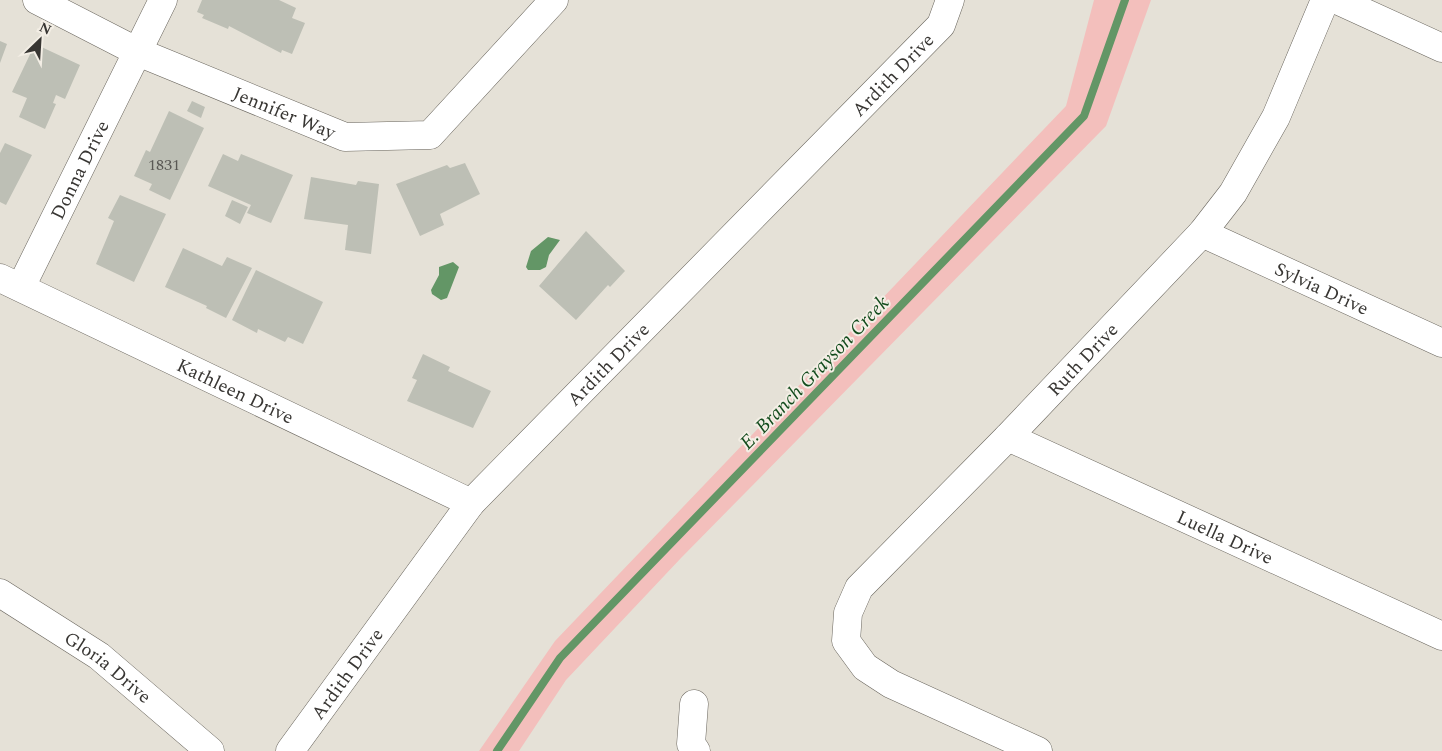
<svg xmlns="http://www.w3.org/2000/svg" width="1442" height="751" viewBox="0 0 1442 751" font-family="Spectral,serif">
	<rect width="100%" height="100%" fill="#e5e1d7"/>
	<path fill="#f3bfbc" d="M 1094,0 L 1151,0 L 1106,126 L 681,558 L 566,680 L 519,751 L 479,751 L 555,641 L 1066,106 Z"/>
	<path fill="#639666" d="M 548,237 L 560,240 L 549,255 L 546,267 L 540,270 L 528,270 L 526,267 L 531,251 Z
		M 453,262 L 459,267 L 447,298 L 441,300 L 432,294 L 431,290 L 439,275 L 439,267 Z"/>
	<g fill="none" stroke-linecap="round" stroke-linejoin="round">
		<path stroke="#639666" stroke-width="8" d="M 497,751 L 560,658 L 1084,116 L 1125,0"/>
	</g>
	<path fill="#bdbfb5" d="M 202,0 L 279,0 L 296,8 L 292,18 L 305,23 L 292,54 L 282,50 L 281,53 L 229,26 L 228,29 L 202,18 L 204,15 L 197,12 Z
		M 0,41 L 7,44 L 0,63 Z
		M 35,44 L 80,65 L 65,99 L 56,95 L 53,103 L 56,104 L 45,129 L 19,117 L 27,98 L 12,92 Z
		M 192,101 L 205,107 L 201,118 L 187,111 Z
		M 169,111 L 204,128 L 170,200 L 149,190 L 152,184 L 134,176 L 146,150 L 150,152 Z
		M 5,143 L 32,155 L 6,205 L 0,202 L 0,153 Z
		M 223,154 L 238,161 L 241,154 L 293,175 L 271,223 L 247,213 L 251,205 L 208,186 Z
		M 465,163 L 480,194 L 440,214 L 444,225 L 420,236 L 396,184 L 447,165 L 450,168 Z
		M 311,177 L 356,185 L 358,181 L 379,184 L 371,254 L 345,250 L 348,225 L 304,219 Z
		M 120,195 L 166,214 L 134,282 L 96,264 L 114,221 L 108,218 Z
		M 232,200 L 248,207 L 240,224 L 225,216 Z
		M 586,231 L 625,271 L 610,287 L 608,285 L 576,320 L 539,286 Z
		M 183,248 L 222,266 L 227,257 L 252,268 L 226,318 L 206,308 L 207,306 L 165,287 Z
		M 256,270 L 323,302 L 303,344 L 288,337 L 285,342 L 258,329 L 257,333 L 232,320 Z
		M 423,354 L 450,367 L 448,371 L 491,391 L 473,428 L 407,401 L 417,380 L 412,378 Z"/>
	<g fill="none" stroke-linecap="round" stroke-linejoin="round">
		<defs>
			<g id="minor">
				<path id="s1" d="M 37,0 L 138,52 L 345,137 L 430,135 L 554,0"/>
				<path d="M 1337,0 L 1442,48"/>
				<path id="s2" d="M 1202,233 L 1442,343"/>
				<path id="s3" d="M 0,278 L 471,503"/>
				<path id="s4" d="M 21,287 L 163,0"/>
				<path id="s5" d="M 1008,437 L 1442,636"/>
				<path id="s6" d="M 0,593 L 99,656 L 210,751"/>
				<path d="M 694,704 L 691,744 L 696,751"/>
				<path id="s7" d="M 290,751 L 471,503 L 941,25 L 950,0"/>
				<path id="s8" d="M 1038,751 L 891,684 L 865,667 L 846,641 L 848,613 L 859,588 L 1008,437 L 1202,233 L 1233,193 L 1276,117 L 1325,0"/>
			</g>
		</defs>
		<use href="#minor" stroke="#69655d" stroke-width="29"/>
		<use href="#minor" stroke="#fff" stroke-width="28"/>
	</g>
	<g text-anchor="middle" stroke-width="4" stroke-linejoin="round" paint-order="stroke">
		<g font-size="16" fill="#595854">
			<text x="164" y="170">1831</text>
		</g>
		<g font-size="19" fill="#383633" stroke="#f3eee5">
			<text dy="7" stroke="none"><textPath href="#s7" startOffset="908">Ardith Drive</textPath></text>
			<text dy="7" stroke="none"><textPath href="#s1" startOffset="272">Jennifer Way</textPath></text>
			<text dy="7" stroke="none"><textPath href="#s4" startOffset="131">Donna Drive</textPath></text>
			<text dy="7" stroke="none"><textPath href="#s2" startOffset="132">Sylvia Drive</textPath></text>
			<text dy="7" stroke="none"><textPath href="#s8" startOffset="600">Ruth Drive</textPath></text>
			<text dy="7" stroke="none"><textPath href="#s7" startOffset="502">Ardith Drive</textPath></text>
			<text dy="7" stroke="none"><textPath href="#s3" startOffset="261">Kathleen Drive</textPath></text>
			<text dy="7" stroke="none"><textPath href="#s5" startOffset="239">Luella Drive</textPath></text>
			<text dy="7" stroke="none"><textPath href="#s6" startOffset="131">Gloria Drive</textPath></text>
			<text dy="7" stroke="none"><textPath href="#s7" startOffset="96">Ardith Drive</textPath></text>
		</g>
		<g font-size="20" font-style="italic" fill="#134c1d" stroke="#f3eee5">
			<text transform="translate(814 372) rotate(-46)" y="7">E. Branch Grayson Creek</text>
		</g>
	</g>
	<g transform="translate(40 40) rotate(25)" stroke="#f3eee5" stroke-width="4" paint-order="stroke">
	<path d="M0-4L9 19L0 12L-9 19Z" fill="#383633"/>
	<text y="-8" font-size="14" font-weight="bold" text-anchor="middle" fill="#383633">N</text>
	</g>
</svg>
